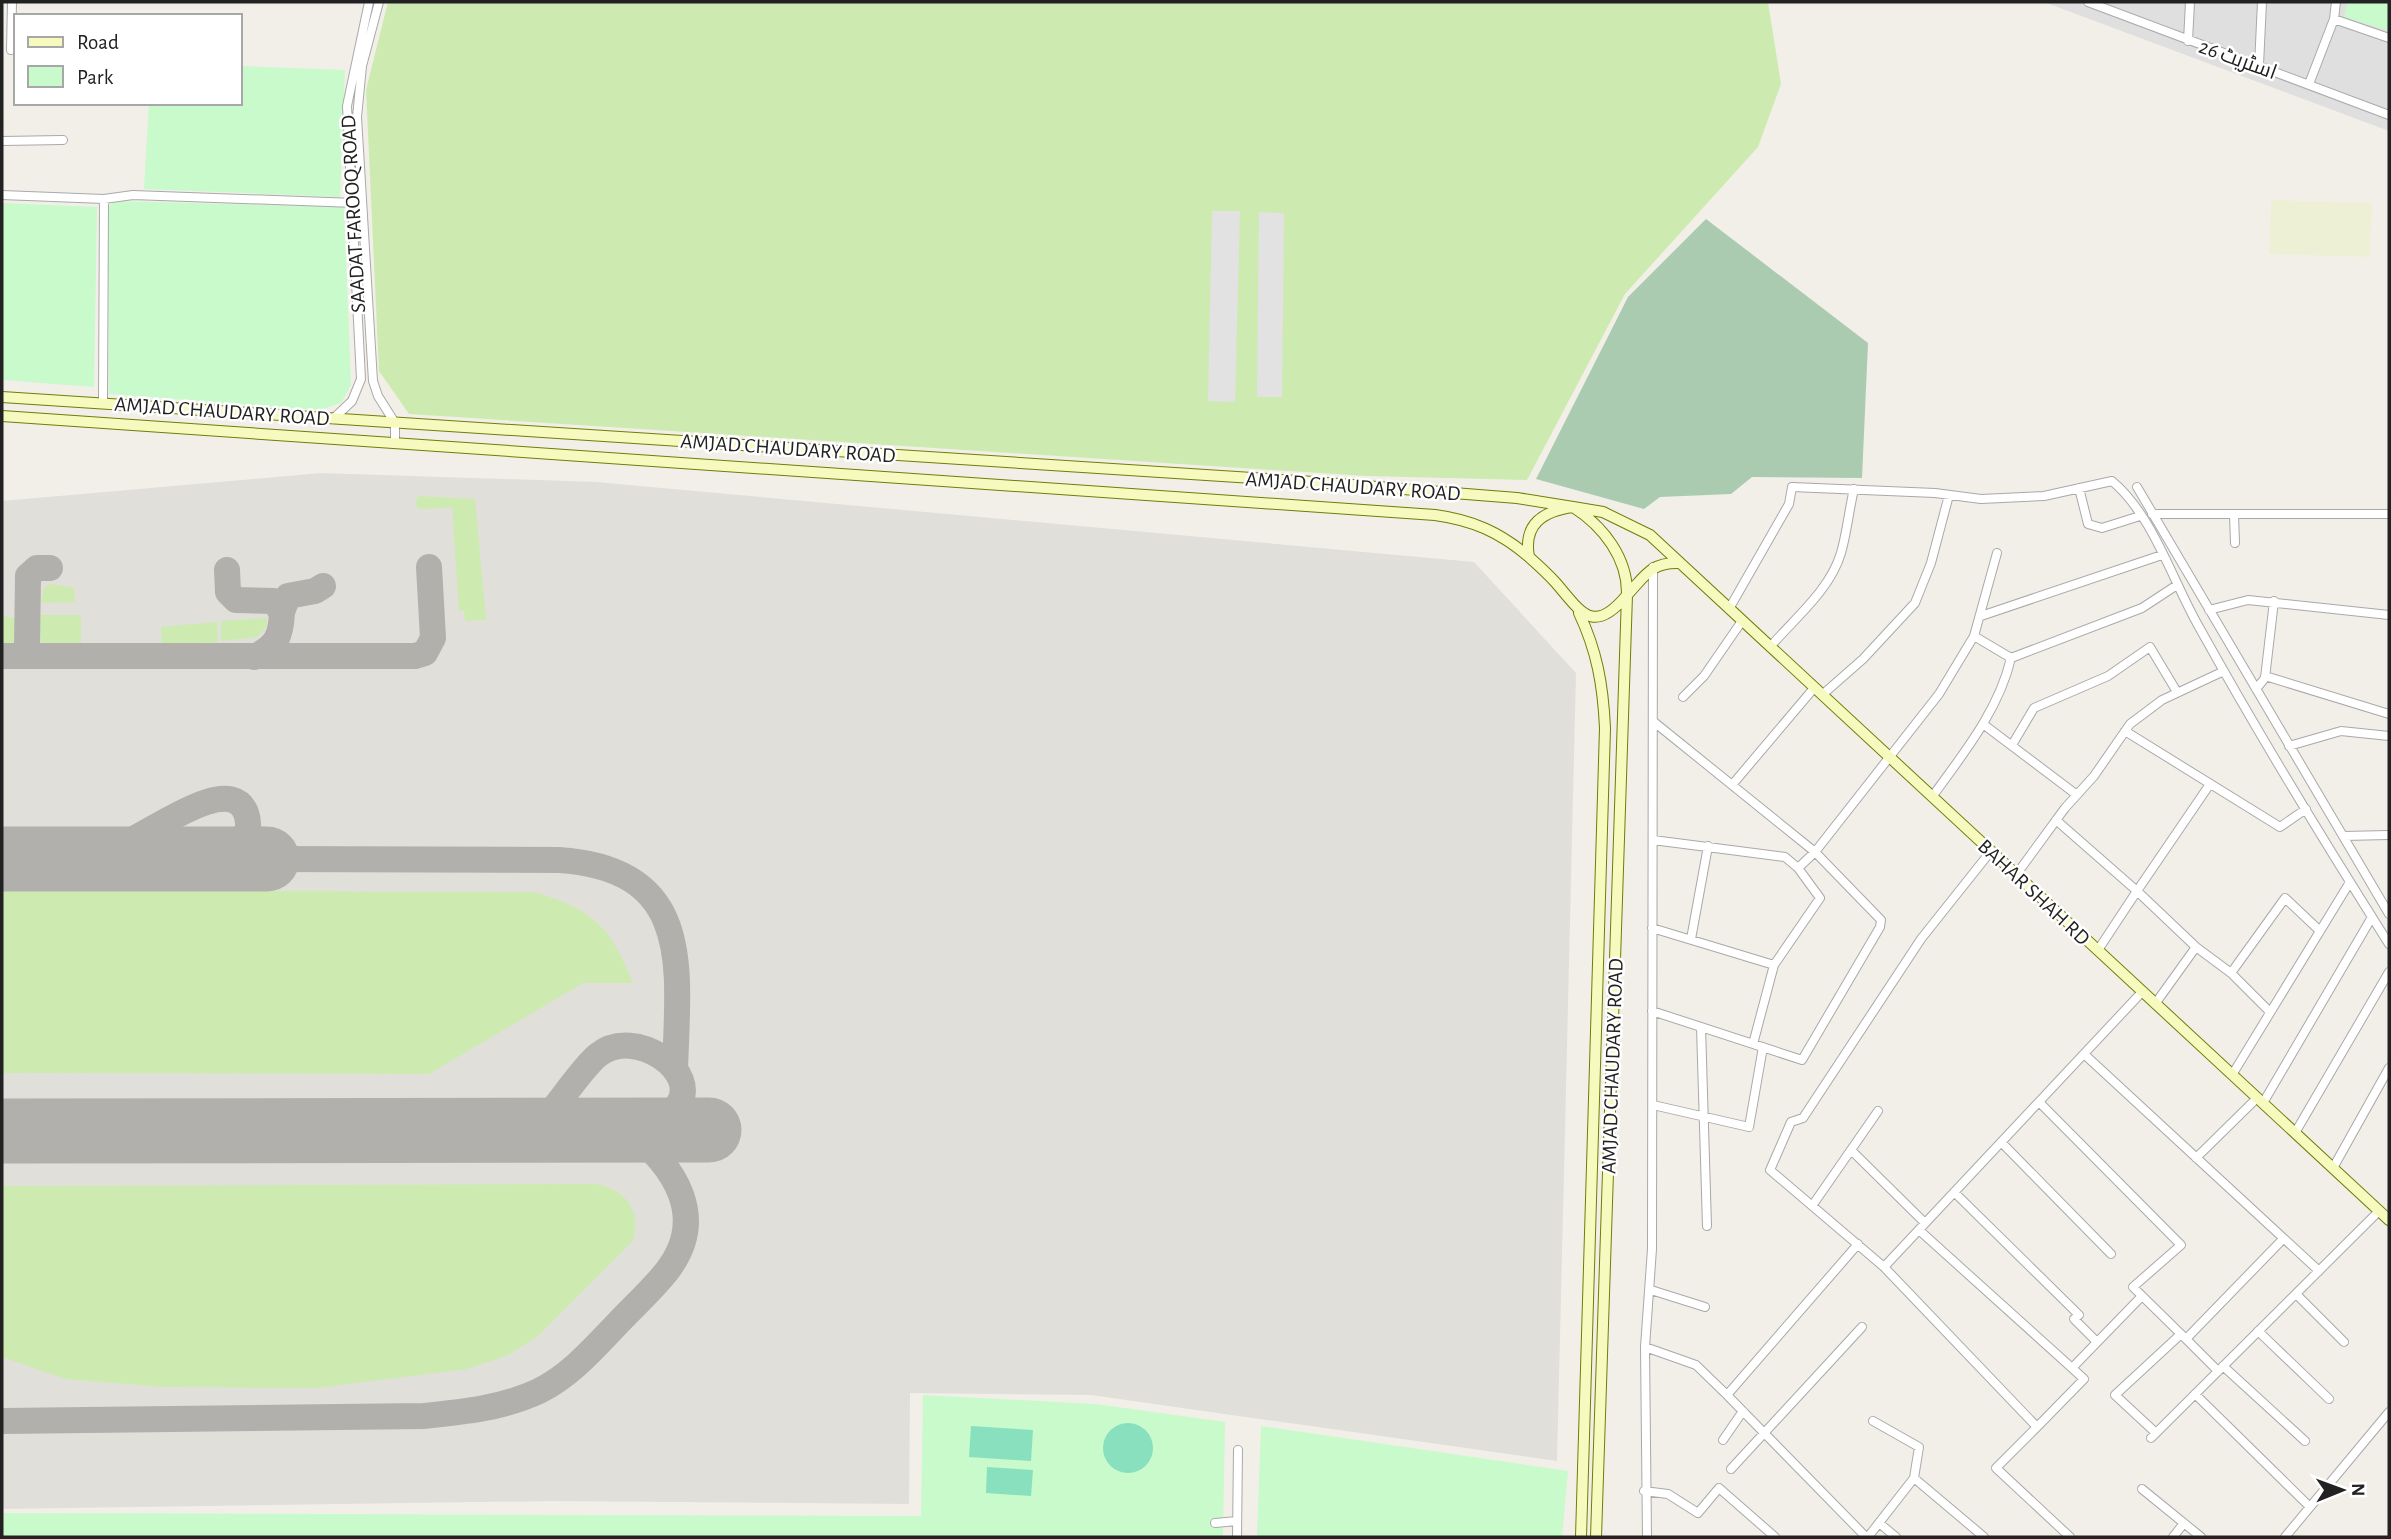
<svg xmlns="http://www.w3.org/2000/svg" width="2391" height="1539" viewBox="0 0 2391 1539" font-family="'Alegreya Sans',Cairo,sans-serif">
	<rect width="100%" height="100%" fill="#f2efe9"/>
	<path fill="#e0dfdf" d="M 2044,2 L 2389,2 L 2389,131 Z"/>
	<path fill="#e1dfda" d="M 321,473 L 596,482 L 1474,562 L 1576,673 L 1557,1461 L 1091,1395 L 910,1393 L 909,1504 L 553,1501 L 2,1509 L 2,501 Z"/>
	<path fill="#eef0d5" d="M 2271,200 L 2372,203 L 2370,257 L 2269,254 Z"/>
	<path fill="#cdebb0" d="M 388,2 L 1768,2 L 1781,84 L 1758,147 L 1625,294 L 1527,480 L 1366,476 L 409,414 L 379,371 L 366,90 Z
		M 418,496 L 475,499 L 486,620 L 465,621 L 464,610 L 459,611 L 452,508 L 418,509 L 415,503 Z
		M 51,584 L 74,588 L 75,602 L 41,603 L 44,588 Z
		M 2,615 L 16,619 L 15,643 L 2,646 Z
		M 39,615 L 81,615 L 81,645 L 41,644 Z
		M 267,618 L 266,627 L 258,637 L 221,641 L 221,621 Z
		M 217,622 L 218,642 L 162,646 L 161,627 Z
		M 2,890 L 535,892 C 593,910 611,927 633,983 L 583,983 L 429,1074 L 2,1073 Z
		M 594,1184 C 624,1187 644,1212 632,1242 L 537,1337 L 506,1356 L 467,1369 L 318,1388 L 163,1387 L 65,1379 L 2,1357 L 2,1186 Z"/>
	<path fill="#aacbaf" d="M 1706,219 L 1868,343 L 1862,478 L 1752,477 L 1731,494 L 1660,497 L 1644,509 L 1536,479 L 1628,297 Z"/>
	<path fill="#c8facc" d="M 2348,2 L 2389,2 L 2389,31 L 2344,17 Z
		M 240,66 L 345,70 L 340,197 L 144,189 L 149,103 L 240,103 Z
		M 115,201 L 344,207 L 351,385 L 341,403 L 319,410 L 109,394 L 108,207 Z
		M 2,203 L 97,207 L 94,387 L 2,380 Z
		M 923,1395 L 1096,1404 L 1225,1422 L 1223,1537 L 2,1537 L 2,1513 L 921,1516 Z
		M 1261,1426 L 1568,1471 L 1562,1537 L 1257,1537 Z"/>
	<path fill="#88e0be" d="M1103 1448a25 25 0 1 1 50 0a25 25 0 1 1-50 0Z
		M 971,1426 L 1033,1430 L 1031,1461 L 969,1457 Z
		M 987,1467 L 1033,1470 L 1031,1496 L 986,1493 Z"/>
	<path fill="#e2e2e2" d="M 1212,211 L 1240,211 L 1235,402 L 1208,401 Z
		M 1259,212 L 1284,213 L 1282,397 L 1257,397 Z"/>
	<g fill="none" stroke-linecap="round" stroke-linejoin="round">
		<path stroke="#b1b0ac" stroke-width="26" d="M 227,570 L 228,592 L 236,600 L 273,601 L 282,612 C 281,636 277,646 254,657
			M 282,612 L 288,596 L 315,591 L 323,586
			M 2,656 L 415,656 L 425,653 L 433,638 L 429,567
			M 23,656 L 27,647 L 28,576 L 37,568 L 50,568
			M 60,859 C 81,854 103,851 123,844 C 149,835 230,771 246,813 C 252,829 244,846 235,859 L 192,866 L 138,859
			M 267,859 L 559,860 C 695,869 678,968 675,1070
			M 524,1131 L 537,1127 L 546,1118 C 561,1101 582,1068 598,1055 C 635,1025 703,1073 677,1106 C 666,1120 645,1125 628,1130
			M 2,1421 L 424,1416 C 463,1412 503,1408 539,1391 C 571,1375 594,1348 619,1322 C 635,1305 653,1289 667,1271 C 709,1217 674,1165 628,1130"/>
		<path stroke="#b1b0ac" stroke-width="65" d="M 2,859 L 267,859
			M 2,1131 L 709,1130"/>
		<defs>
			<path id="minor" d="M 379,2 L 362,66 L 357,117 L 373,381 L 378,396 L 395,423 L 395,442
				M 2088,2 L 2389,115
				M 2334,19 L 2389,38
				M 2188,41 L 2190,2
				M 11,50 L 12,2
				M 2259,65 L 2262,2
				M 2309,84 L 2334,19 L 2336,2
				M 2,141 L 63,140
				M 2,195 L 104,199 L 133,195 L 355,203
				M 103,403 L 104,199
				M 333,419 L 352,401 L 361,379 L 347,106 L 369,2
				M 2137,487 L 2389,914
				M 2079,488 L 2088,524 L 2102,528 L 2140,516
				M 2152,514 L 2389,514
				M 2234,514 L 2235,543
				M 1729,609 L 1789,504 L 1792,487 L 1935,493 L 1981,499 L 2044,496 L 2112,481 C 2153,515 2173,582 2199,627 C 2259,735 2323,840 2389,944
				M 2209,610 L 2248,600 L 2389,615
				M 1981,616 L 2162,555
				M 1974,636 L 2011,658 L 2142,608 L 2177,585
				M 1770,647 C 1795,618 1830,590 1841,553 C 1847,532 1849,510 1854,489
				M 2265,676 L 2389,714
				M 2256,689 L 2265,678 L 2274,601
				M 1822,695 L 1863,659 L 1915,603 L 1931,563 L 1949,495
				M 1683,697 L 1704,676 L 1742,621
				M 1654,722 L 1815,852 L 1939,694 L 1974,636 L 1997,553
				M 1983,724 L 2077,795
				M 2125,731 L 2280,827 L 2306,809
				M 2012,745 L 2034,708 L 2108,676 L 2150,647 L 2177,692
				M 2289,746 L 2341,731 L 2389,736
				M 1732,785 L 1814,688
				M 1932,797 C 1963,754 1999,710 2011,658
				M 2056,820 L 2137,891 L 2210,784
				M 2343,836 L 2389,835
				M 1653,840 L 1785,857 L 1798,868
				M 1991,851 L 1921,939 L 1803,1118 L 1791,1122 L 1770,1170 L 1884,1267 L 2142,992
				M 2016,875 L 2065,808 L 2094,776 L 2130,724 L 2162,700 L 2224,671
				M 1652,928 L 1774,965
				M 1691,939 L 1708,846
				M 2196,947 L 2231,973 L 2270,1012
				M 2098,950 L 2137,891 L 2196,947 L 2155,1004
				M 2231,973 L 2285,898 L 2320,931
				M 1652,1011 L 1802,1060 L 1880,927 L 1881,920 L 1815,852 L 1798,868 L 1820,898 L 1774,965 L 1753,1044
				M 1701,1027 L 1707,1226
				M 2084,1054 L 2319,1271
				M 2232,1075 L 2350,882
				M 2039,1102 L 2181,1245 L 2133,1287 L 2186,1339
				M 2263,1103 L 2372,917
				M 1653,1105 L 1749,1127 L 1763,1047
				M 2295,1133 L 2389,972
				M 2001,1142 L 2111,1254
				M 1851,1150 L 1925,1223
				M 2196,1158 L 2257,1098
				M 2333,1168 L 2389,1068
				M 1954,1192 L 2079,1315 L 2074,1319 L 2097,1342
				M 1812,1206 L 1878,1111
				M 1919,1230 L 2072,1368 L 2142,1296
				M 1884,1267 L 2037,1427 L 2084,1379 L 2072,1368
				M 1651,1290 L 1705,1307
				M 2296,1294 L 2344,1342
				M 2258,1331 L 2329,1399
				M 1645,1347 L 1696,1365 L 1727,1395 L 1858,1244
				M 2223,1366 L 2305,1441
				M 2218,1371 L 2186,1339 L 2283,1239
				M 2195,1394 L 2310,1507
				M 1727,1395 L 1866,1537
				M 1873,1421 L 1919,1447 L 1914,1478
				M 2037,1427 L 1996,1468 L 2070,1537
				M 2156,1433 L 2115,1395 L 2181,1334
				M 2151,1438 L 2379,1211
				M 1723,1440 L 1743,1411
				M 1731,1469 L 1862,1327
				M 2142,1489 L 2201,1537
				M 1644,1491 L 1668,1494 L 1698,1513 L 1719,1488 L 1775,1537
				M 1215,1523 L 1237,1521
				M 1879,1523 L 1896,1537
				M 1237,1537 L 1238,1450
				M 1647,1537 L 1645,1347 L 1652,1249 L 1653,567
				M 1868,1537 L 1914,1478 L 1984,1537
				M 2173,1537 L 2184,1523
				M 2285,1537 L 2389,1412"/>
			<path id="secondary" d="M 2,397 L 1314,482 L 1517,498 L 1573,507 L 1603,512 L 1650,535 L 2389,1220
				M 2,416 L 1435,515 C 1472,520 1500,532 1529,557
				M 1573,507 C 1603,526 1628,558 1627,595 C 1593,636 1581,612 1556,583 C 1548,574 1538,565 1529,557 C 1523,524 1543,511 1573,507 Z
				M 1579,613 C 1597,651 1603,685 1605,728 L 1581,1537
				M 1596,1537 L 1627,595 C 1645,576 1651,562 1679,563"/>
		</defs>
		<use href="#minor" stroke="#a9a9a9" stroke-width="10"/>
		<use href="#secondary" stroke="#707d05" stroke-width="12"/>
		<use href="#minor" stroke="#fff" stroke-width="8"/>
		<use href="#secondary" stroke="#f7fabf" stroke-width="10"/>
	</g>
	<g text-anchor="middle" stroke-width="5" stroke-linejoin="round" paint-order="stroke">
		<g font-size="21" fill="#222" stroke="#fff">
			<text transform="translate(2238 59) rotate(20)" y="7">اسٹریٹ 26</text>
			<text transform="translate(353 214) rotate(-93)" y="7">SAADAT FAROOQ ROAD</text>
			<text transform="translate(222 411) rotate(4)" y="7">AMJAD CHAUDARY ROAD</text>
			<text transform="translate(788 448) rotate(4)" y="7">AMJAD CHAUDARY ROAD</text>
			<text transform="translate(1353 486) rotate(4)" y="7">AMJAD CHAUDARY ROAD</text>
			<text transform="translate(2034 892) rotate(43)" y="7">BAHAR SHAH RD</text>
			<text transform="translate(1612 1066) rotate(-88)" y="7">AMJAD CHAUDARY ROAD</text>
		</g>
	</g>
	<rect width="2391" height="1539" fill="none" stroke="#222222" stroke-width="7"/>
	<rect x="14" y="14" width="228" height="91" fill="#ffffff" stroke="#a7a7a7" stroke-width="2"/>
	<rect x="28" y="37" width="35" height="10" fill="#f7fabf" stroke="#a7a7a7" stroke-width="2"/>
	<text x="77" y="49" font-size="21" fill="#222222">Road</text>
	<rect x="28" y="66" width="35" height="21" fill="#c8facc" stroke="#a7a7a7" stroke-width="2"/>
	<text x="77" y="84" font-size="21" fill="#222222">Park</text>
	<g transform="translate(2342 1490) rotate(89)" stroke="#ffffff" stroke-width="5" paint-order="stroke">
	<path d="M0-5L12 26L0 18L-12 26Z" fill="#222222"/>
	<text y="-10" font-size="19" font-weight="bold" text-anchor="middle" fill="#222222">N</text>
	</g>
</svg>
